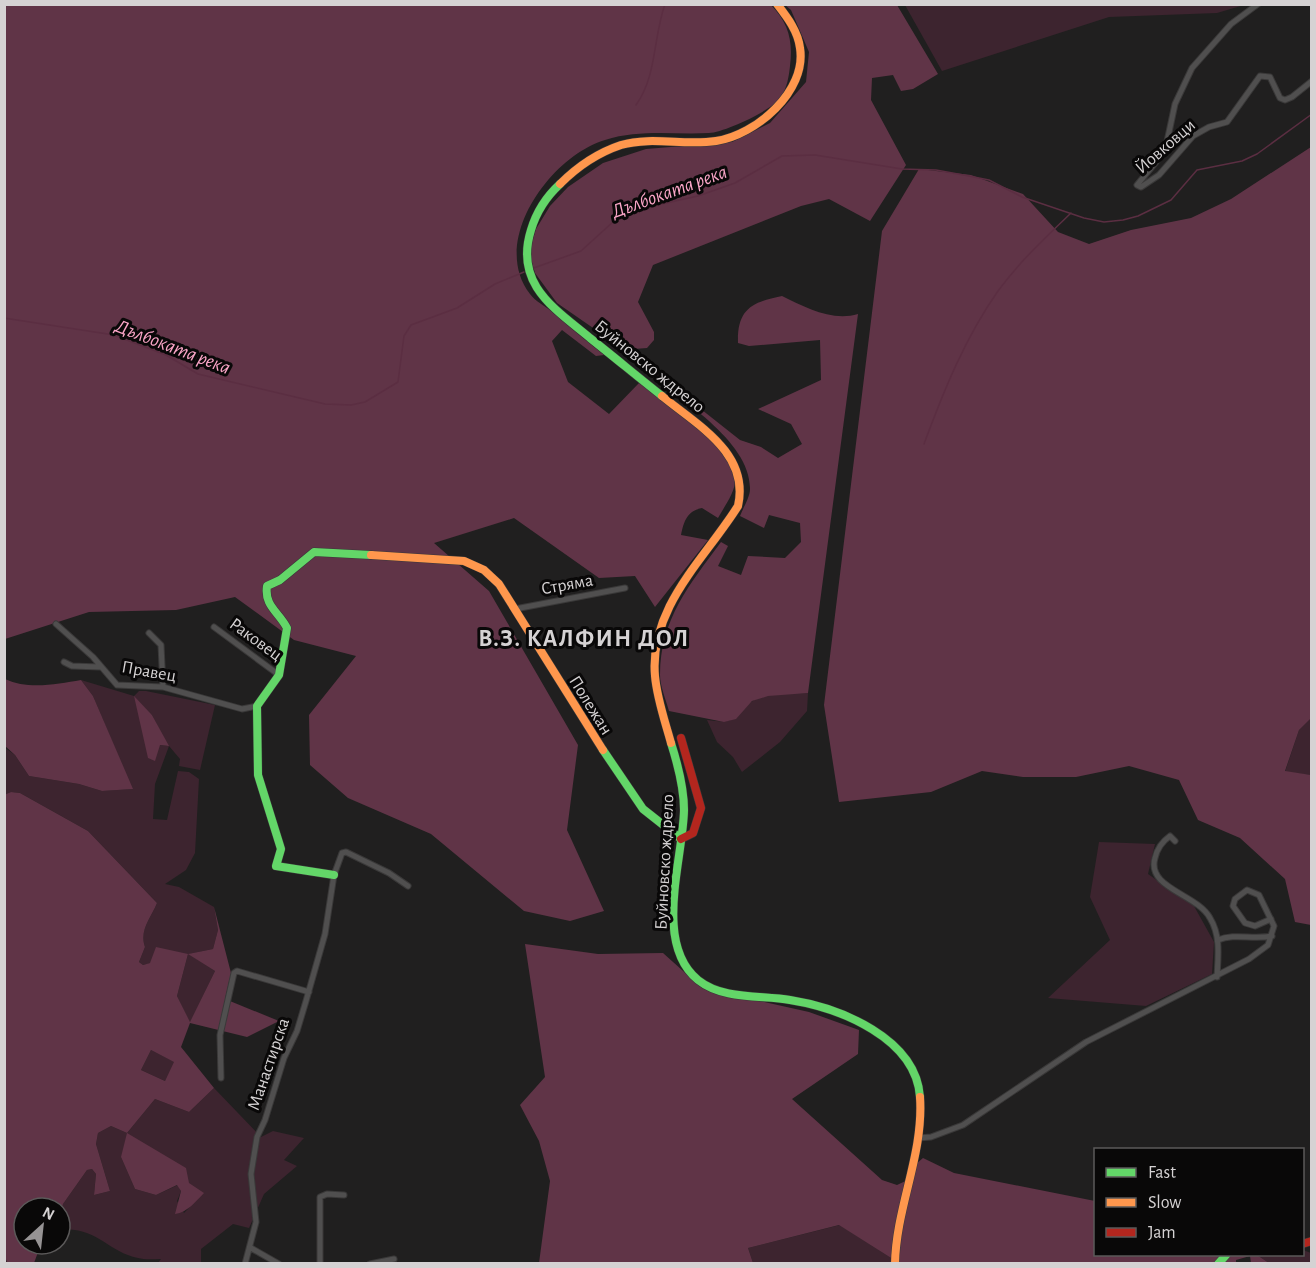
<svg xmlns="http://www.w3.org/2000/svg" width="1316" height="1268" viewBox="0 0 1316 1268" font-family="'Alegreya Sans',sans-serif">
	<rect width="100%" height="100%" fill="#201f1f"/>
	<path fill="#3d242f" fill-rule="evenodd" d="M 905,5 L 1244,5 L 1217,13 L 1109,17 L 942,71 Z
		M 81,680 L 134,696 L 139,691 L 146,691 L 215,705 L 200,770 L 179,766 L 180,759 L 169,746 L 155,784 L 153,819 L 167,820 L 178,771 L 189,772 L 199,779 L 195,853 L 186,870 L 165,884 L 179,887 L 214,907 L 218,930 L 213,949 L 189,954 L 215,971 L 190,1023 L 177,996 L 188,954 L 143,965 L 139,962 L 145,947 C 139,930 151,918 157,903 L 88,831 L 20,793 L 11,792 L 5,795 L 4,747 L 15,755 L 29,776 L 79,784 L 102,791 L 132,789 L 93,696 ZM 134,697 L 152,715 L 168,746 L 160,745 Z
		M 808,693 L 807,711 L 780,742 L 742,772 L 733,757 L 717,742 L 707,720 C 741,725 730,716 751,702 C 766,692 791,694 808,693 Z
		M 1311,717 L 1311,775 L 1285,772 L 1299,730 Z
		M 1099,842 L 1155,844 L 1148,874 L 1194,906 L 1214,942 L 1212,974 L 1146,1006 L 1048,998 L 1110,940 L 1090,897 Z
		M 151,1050 L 175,1062 L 165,1081 L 141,1070 Z
		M 214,1088 L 261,1137 L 273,1131 L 304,1138 L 284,1160 L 297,1166 L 264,1194 L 249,1228 L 233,1224 L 201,1249 L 201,1263 L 158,1263 L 161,1259 C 154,1259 145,1260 138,1258 C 107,1252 97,1226 60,1230 L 63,1204 L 87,1170 L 92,1169 L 96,1174 L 94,1195 L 110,1191 L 96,1144 L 98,1133 L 111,1126 L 127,1133 L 155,1099 L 189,1112 ZM 121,1157 L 203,1193 L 184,1213 L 177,1201 L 181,1191 L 178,1185 L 156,1195 L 135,1189 Z
		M 840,1225 L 899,1263 L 753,1263 L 748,1248 Z
		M 1303,1250 L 1311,1253 L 1311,1263 L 1269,1263 L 1257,1255 L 1302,1254 Z"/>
	<path fill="#603447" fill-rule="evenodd" d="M 770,4 C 789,23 793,41 790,66 C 789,76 787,88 781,97 C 773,110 725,132 709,133 C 674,135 640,129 605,140 C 551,156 489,241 530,294 C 535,301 545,306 551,311 C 569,326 586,341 604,355 L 596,356 L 562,330 L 552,341 L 568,382 L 609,414 L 640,382 C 663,402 725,444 734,471 C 740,487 725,505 718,518 L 702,508 C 687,511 684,521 681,535 L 708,540 L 655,607 L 635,576 L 599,578 L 514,518 L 434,543 L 489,591 L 578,745 L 567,830 L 604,911 L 570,921 L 524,911 L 431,834 L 348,798 L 310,765 L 309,715 L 356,656 L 294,640 L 235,597 L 176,610 L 89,612 L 5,639 L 4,5 Z
		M 785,5 L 897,5 L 938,74 L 913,89 L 901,91 L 893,75 L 872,78 L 871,100 L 906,165 L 870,221 L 829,199 L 801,206 L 653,265 L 638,302 L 654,332 L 654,340 L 647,348 L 634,349 L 609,339 L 557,303 L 535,273 L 529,252 L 536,229 L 550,206 L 568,187 L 603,163 L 646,149 L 732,142 L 770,123 L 806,82 L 809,52 L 791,10 Z
		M 1311,147 L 1312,717 L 1299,730 L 1285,771 L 1311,775 L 1311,925 L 1295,922 L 1285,879 L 1240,838 L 1198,820 L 1179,780 L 1129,766 L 1076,777 L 1023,777 L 982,771 L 931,792 L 839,802 L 824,705 L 882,231 L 919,169 L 971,175 L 1023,194 L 1058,232 L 1089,244 L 1131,230 L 1191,218 L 1231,199 Z
		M 782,296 C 805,307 832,322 858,314 L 808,693 L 768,696 L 752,701 L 736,719 L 724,722 L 669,711 C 666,700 660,686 660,675 C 660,619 690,584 721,542 L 728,546 L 718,566 L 741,575 L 748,556 L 785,558 L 801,542 L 800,523 L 769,515 L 764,528 L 740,516 C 743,508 750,497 750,489 C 751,441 678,398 644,370 L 654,372 L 740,440 L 761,447 L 778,458 L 802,444 L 791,424 L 758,409 L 821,380 L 820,340 L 749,346 L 738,343 C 737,309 752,302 782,296 Z
		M 5,679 C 28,690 57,684 81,680 L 93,696 L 133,789 L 102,791 L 79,784 L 29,776 L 15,755 L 5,746 Z
		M 134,696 L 152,715 L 169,746 L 160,745 L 155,761 L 148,758 Z
		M 11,792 L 20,793 L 88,831 L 157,903 C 151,918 139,930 145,947 L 139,962 L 143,965 L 150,963 L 156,947 L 188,954 L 213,949 L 218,930 L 214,907 L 231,973 L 225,999 L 279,1021 L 247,1037 L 190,1023 L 181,1047 L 214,1088 L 189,1112 L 155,1099 L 127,1133 L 186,1168 L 189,1183 L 204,1193 C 195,1202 188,1212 175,1214 L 181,1191 L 177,1185 L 156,1195 L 135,1189 L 121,1157 L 127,1133 L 111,1126 L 98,1133 L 96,1144 L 110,1191 L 94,1195 L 96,1174 L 92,1169 L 87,1170 L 63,1204 L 60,1218 L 60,1208 L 24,1208 L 24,1244 L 41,1244 L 34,1263 L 7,1263 L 5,1256 L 4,795 ZM 188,954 L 215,971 L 190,1022 L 177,996 ZM 151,1050 L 174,1062 L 165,1081 L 141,1070 Z
		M 525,944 L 598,954 L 663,953 L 702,988 L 809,1012 L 859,1030 L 858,1054 L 792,1099 L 882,1180 L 897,1185 L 914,1177 L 916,1164 L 923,1158 L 954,1173 L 1095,1201 L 1096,1254 L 1257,1255 L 1269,1263 L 1251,1263 L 1250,1256 L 1236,1260 L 1236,1264 L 899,1263 L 839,1225 L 748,1248 L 753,1263 L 539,1263 L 550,1181 L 539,1141 L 520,1105 L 545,1077 Z"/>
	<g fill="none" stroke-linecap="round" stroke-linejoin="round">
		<path stroke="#5b2e42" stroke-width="1.5" d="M 636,105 C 657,76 653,38 665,4
			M 531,269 L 581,251 L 614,221 L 657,205 L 698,196 L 735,183 L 782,156 L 815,155 L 902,169 L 936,170 L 969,176 L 989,180 L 1022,197 L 1084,218 L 1104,222 L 1123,220 L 1138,216 L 1171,200 L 1197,170 L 1242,161 L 1257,154 L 1312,114
			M 4,318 L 114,335 L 166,355 L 198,374 L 325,404 L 351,405 L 365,402 L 398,382 L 404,336 L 411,325 L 457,308 L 495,284 L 524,272
			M 924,444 C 944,390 965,338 998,291 C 1019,262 1046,237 1071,213"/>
		<defs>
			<path id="street" d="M 1258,4 L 1231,24 L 1192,68 L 1175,104 L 1165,151 L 1137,185 L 1141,187 L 1159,175 L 1193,136 L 1209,127 L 1227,122 L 1260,76 L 1270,77 L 1280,98 L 1285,100 L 1292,97 L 1312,81
				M 515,609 L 625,588
				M 56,624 L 93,657 L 117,685 L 163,687 L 242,709 L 257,706
				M 214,627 L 279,675
				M 149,633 L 161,645 L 163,687
				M 64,662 L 72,666 L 100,667
				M 1175,841 L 1170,836 C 1163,841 1157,849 1155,858 C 1146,888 1197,894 1210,918 C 1221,936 1218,957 1217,977
				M 1218,940 C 1235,933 1253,940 1272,936
				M 221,1078 L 220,1035 L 234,973 L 237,971 L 309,992
				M 918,1138 L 931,1137 L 963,1125 L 1086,1042 L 1249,959 L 1268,945 L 1274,926 L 1259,895 L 1247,890 L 1235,899 L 1233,906 L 1245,923 L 1255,926 L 1271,919
				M 251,1248 L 279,1264
				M 245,1264 L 256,1222 L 251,1174 L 257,1137 L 265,1120 L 284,1058 L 297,1031 L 306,1001 L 325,934 L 334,875 L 342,853 L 346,852 L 389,873 L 408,886
				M 320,1264 L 320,1197 L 327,1194 L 344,1195
				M 370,1264 L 394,1259"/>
			<path id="fast" d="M 560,184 C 547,196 536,213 531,230 C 514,284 554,308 590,338 C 614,357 638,377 662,396
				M 671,743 C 678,765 684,787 684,810 C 683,860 653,943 698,980 C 723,1000 761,995 790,1000 C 840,1008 916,1038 920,1097
				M 603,750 L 643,809 L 681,839
				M 334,875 L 276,866 L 281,849 L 258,775 L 257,706 L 279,675 L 287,628 C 279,612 264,606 267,586 L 280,580 L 314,552 L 371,555
				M 1218,1264 L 1227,1254"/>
			<path id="slow" d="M 560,184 C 577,167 597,153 621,145 C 652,136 685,146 716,141 C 756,135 807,91 800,48 C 798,31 787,17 777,4
				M 662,396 C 697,425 750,453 738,506 C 704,560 649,607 655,676 C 657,699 665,721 671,743
				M 371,555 L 464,561 L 484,570 L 499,584 L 603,750
				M 895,1264 C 896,1207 924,1154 920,1097"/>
			<path id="jam" d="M 681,738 L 701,808 L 693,833 L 681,839
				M 1302,1244 L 1312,1241"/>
		</defs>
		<use href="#street" stroke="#3a3939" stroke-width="7"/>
		<use href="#fast" stroke="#3a3939" stroke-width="9"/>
		<use href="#slow" stroke="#3a3939" stroke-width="9"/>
		<use href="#jam" stroke="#3a3939" stroke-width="9"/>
		<use href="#street" stroke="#504f4f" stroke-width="5"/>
		<use href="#fast" stroke="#63d668" stroke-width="8"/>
		<use href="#slow" stroke="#ff974d" stroke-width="8"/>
		<use href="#jam" stroke="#b3261e" stroke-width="8"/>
	</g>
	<g text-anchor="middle" stroke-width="6" stroke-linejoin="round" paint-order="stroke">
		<g font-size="18" fill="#d5d2d3" stroke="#090808">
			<text transform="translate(1165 146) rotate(-41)" y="6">Йовковци</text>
			<text transform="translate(650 366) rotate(39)" y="6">Буйновско ждрело</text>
			<text transform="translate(567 584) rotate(-10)" y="6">Стряма</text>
			<text transform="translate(256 639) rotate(36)" y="6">Раковец</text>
			<text transform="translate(149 671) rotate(10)" y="6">Правец</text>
			<text transform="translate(591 705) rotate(58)" y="6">Полежан</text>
			<text transform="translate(664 862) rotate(-87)" y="6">Буйновско ждрело</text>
			<text transform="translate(268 1064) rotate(-71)" y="6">Манастирска</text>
		</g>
		<g font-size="20" font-style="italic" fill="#faa5c7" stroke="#090808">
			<text transform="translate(669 191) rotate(-20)" y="7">Дълбоката река</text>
			<text transform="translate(173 346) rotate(21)" y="7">Дълбоката река</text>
		</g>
		<g font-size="24" font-weight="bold" letter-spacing="1.5" fill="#d5d2d3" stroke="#090808">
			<text x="584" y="646">В.З. КАЛФИН ДОЛ</text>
		</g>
	</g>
	<rect width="1316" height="1268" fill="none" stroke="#d5d2d3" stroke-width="12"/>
	<rect x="1094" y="1148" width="210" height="108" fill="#090808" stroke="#5b5959" stroke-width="1.5"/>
	<rect x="1106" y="1168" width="30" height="9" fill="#63d668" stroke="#5b5959" stroke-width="1.5"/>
	<text x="1148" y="1178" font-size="18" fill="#d5d2d3">Fast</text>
	<rect x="1106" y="1198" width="30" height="9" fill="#ff974d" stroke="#5b5959" stroke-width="1.5"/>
	<text x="1148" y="1208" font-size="18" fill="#d5d2d3">Slow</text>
	<rect x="1106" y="1228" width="30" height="9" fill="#b3261e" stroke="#5b5959" stroke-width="1.5"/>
	<text x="1148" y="1238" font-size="18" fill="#d5d2d3">Jam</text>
	<g transform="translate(42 1226) rotate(27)"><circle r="28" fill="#090808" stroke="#5b5959" stroke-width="1.5"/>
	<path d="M0-4.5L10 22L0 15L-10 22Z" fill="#969394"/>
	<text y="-9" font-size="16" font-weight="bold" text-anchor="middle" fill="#d5d2d3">N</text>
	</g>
</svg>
